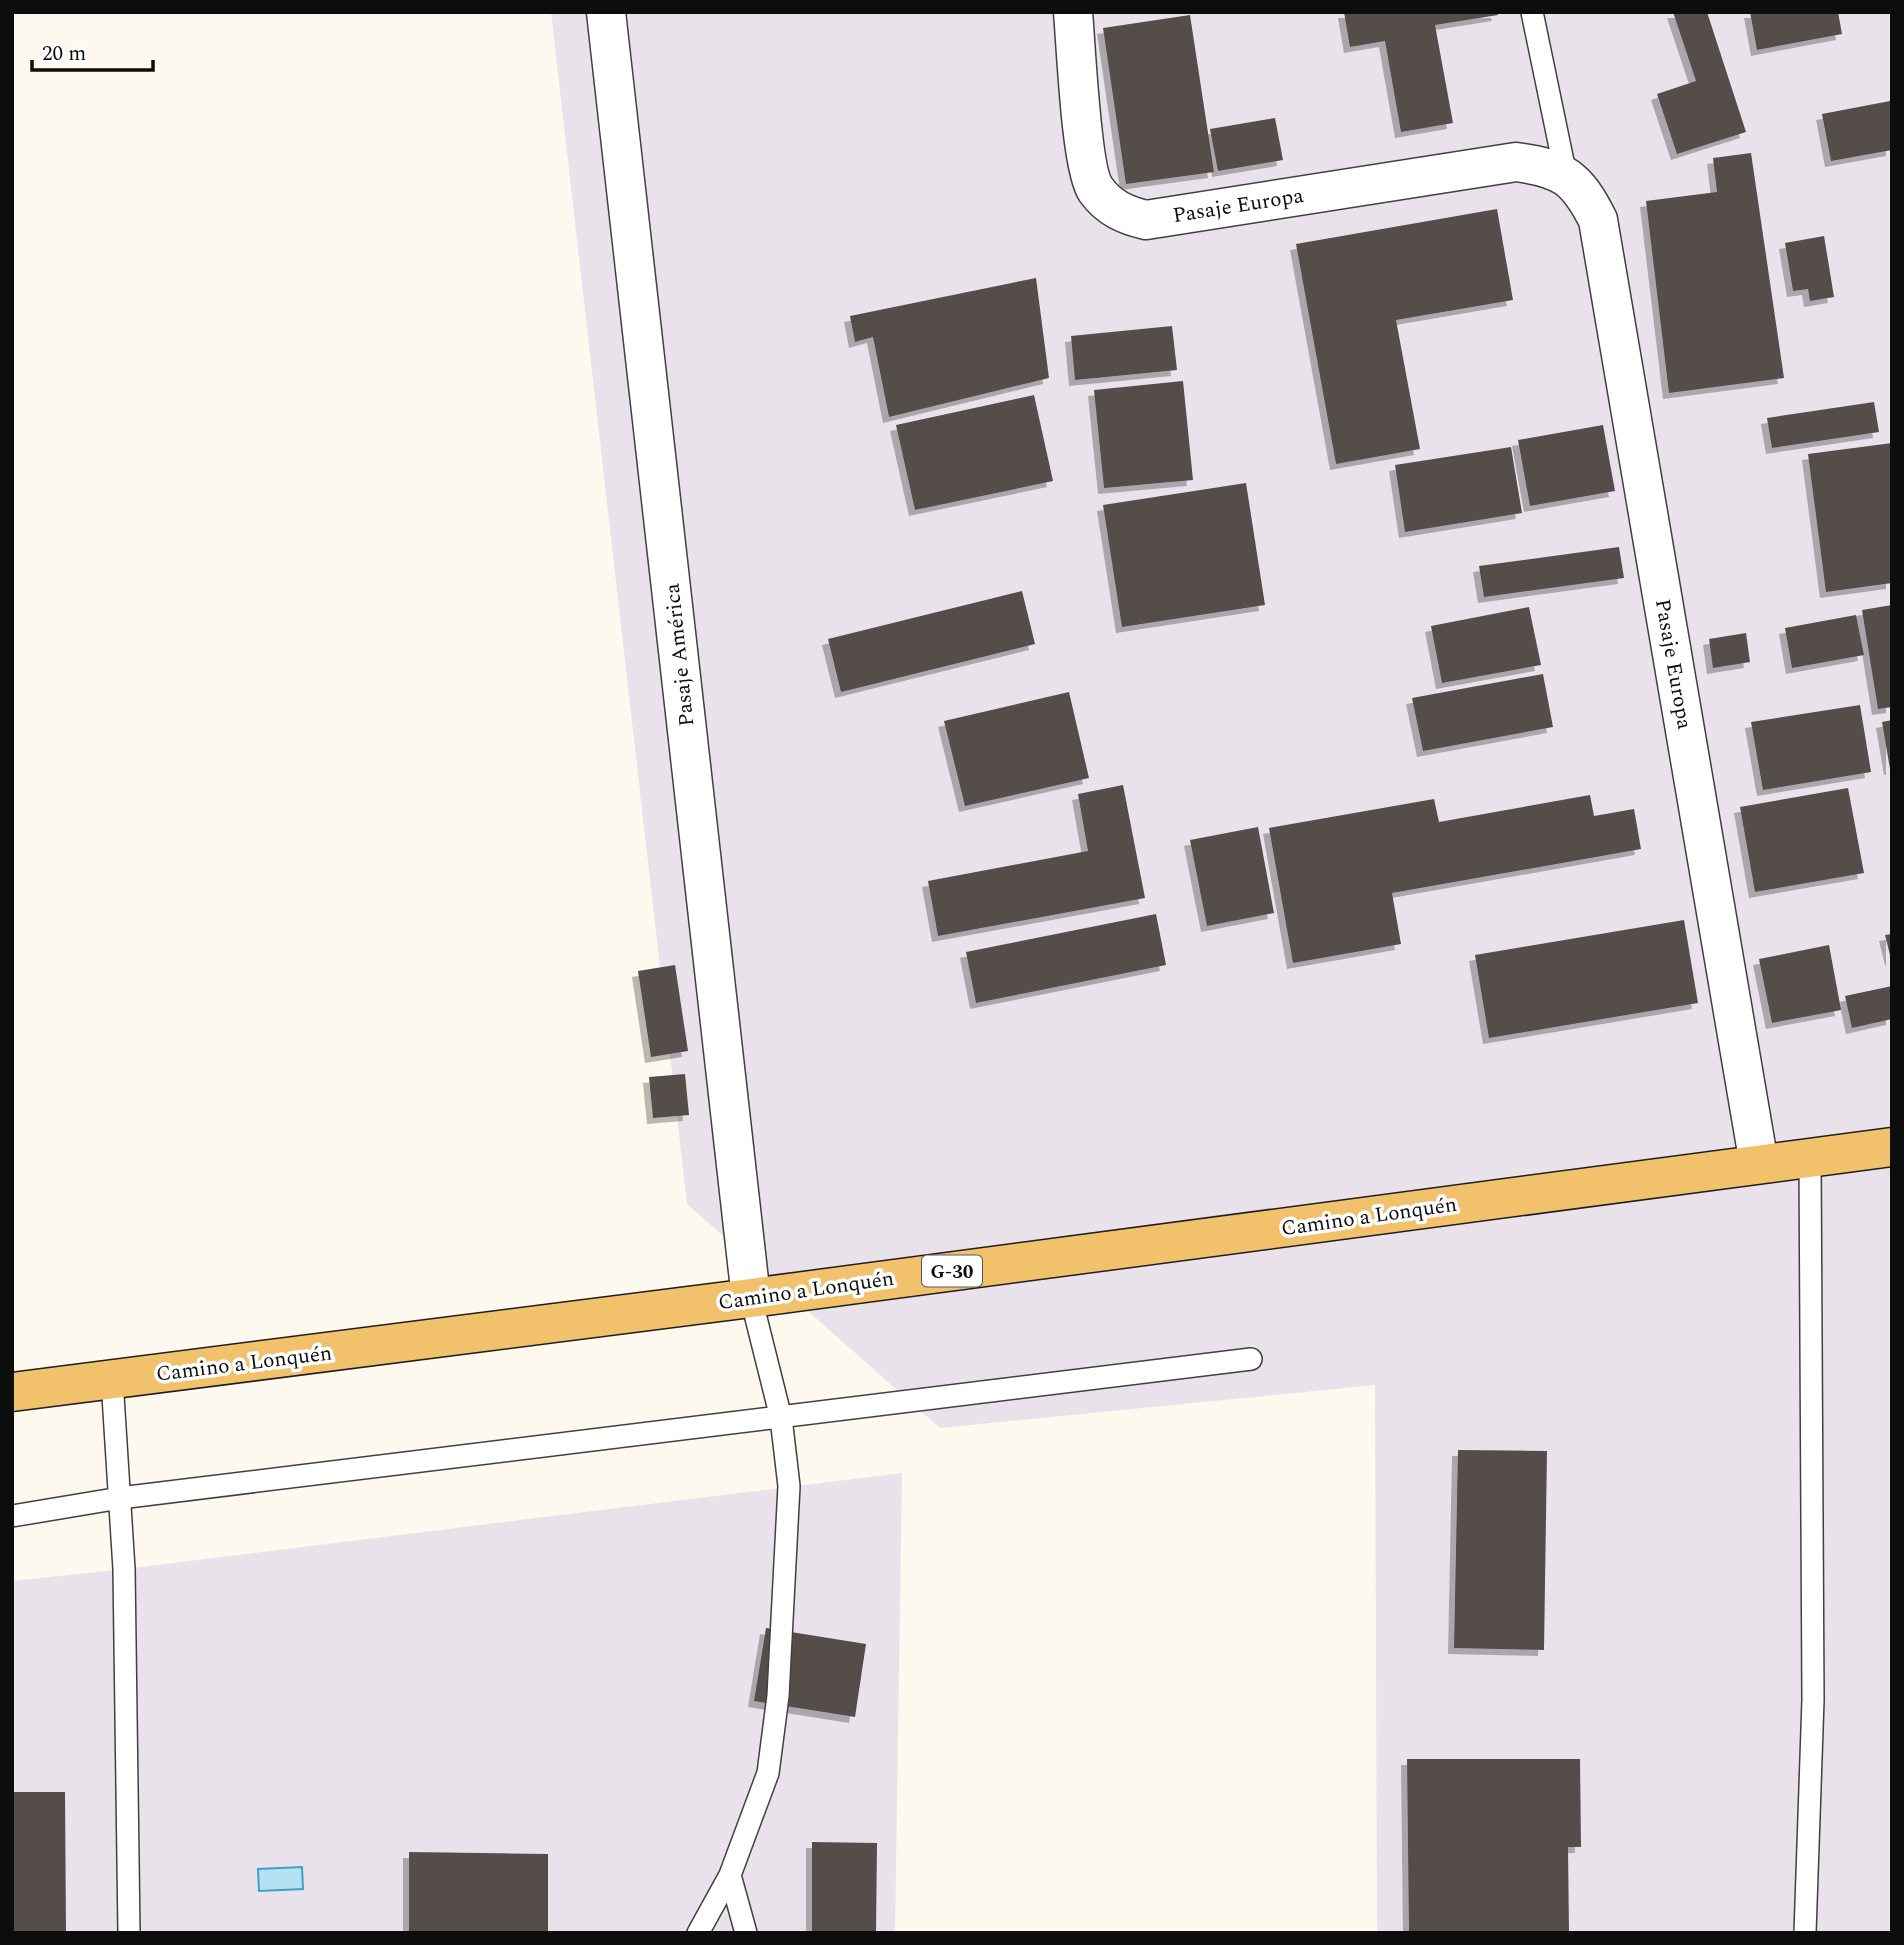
<svg xmlns="http://www.w3.org/2000/svg" width="1904" height="1945" viewBox="0 0 1904 1945" font-family="Spectral,serif">
	<defs>
		<filter id="shadow"><feDropShadow dx="-6" dy="6" stdDeviation="0" flood-color="#0004"/></filter>
	</defs>
	<rect width="100%" height="100%" fill="#fef9ee"/>
	<path fill="#e9e2eb" d="M 551,12 L 1892,12 L 1892,1933 L 1377,1933 L 1375,1385 L 940,1428 L 687,1204 Z
		M 902,1473 L 895,1933 L 12,1933 L 12,1581 L 124,1569 Z"/>
	<path fill="#b5e2f3" stroke="#409fc6" stroke-width="2" d="M 302,1867 L 303,1889 L 259,1891 L 258,1869 Z"/>
	<path fill="#554d4a" filter="url(#shadow)" d="M 1344,12 L 1497,12 L 1498,15 L 1435,25 L 1453,123 L 1401,132 L 1385,41 L 1350,47 Z
		M 1673,12 L 1707,12 L 1746,132 L 1677,154 L 1657,94 L 1696,81 Z
		M 1750,12 L 1838,12 L 1842,34 L 1757,50 Z
		M 1190,15 L 1214,172 L 1126,184 L 1103,28 Z
		M 1890,101 L 1892,150 L 1831,161 L 1822,114 Z
		M 1275,118 L 1283,160 L 1218,171 L 1210,129 Z
		M 1751,153 L 1784,378 L 1669,393 L 1646,201 L 1717,192 L 1713,158 Z
		M 1497,209 L 1513,300 L 1396,320 L 1420,449 L 1336,464 L 1296,244 Z
		M 1824,236 L 1834,297 L 1810,301 L 1808,289 L 1793,291 L 1785,243 Z
		M 1036,278 L 1049,378 L 889,417 L 873,337 L 855,342 L 850,316 Z
		M 1172,326 L 1177,370 L 1075,380 L 1071,336 Z
		M 1183,381 L 1193,480 L 1104,488 L 1094,390 Z
		M 1034,395 L 1053,481 L 915,510 L 896,425 Z
		M 1874,402 L 1879,432 L 1772,448 L 1767,418 Z
		M 1603,425 L 1615,491 L 1530,506 L 1518,440 Z
		M 1892,443 L 1892,583 L 1826,592 L 1808,454 Z
		M 1511,447 L 1522,513 L 1405,532 L 1395,465 Z
		M 1246,483 L 1265,605 L 1122,627 L 1103,505 Z
		M 1619,547 L 1624,578 L 1484,597 L 1479,566 Z
		M 1022,591 L 1035,644 L 841,692 L 828,639 Z
		M 1892,605 L 1892,707 L 1878,709 L 1862,610 Z
		M 1529,607 L 1541,665 L 1442,683 L 1431,626 Z
		M 1856,615 L 1864,655 L 1792,668 L 1785,628 Z
		M 1746,633 L 1750,662 L 1713,668 L 1709,639 Z
		M 1543,674 L 1553,727 L 1423,751 L 1412,698 Z
		M 1069,692 L 1089,778 L 965,806 L 944,721 Z
		M 1860,705 L 1871,772 L 1763,790 L 1751,722 Z
		M 1892,720 L 1892,769 L 1890,769 L 1882,722 Z
		M 1123,785 L 1145,898 L 938,936 L 928,881 L 1088,851 L 1078,794 Z
		M 1848,788 L 1864,873 L 1755,892 L 1740,807 Z
		M 1590,795 L 1594,816 L 1634,809 L 1641,849 L 1392,893 L 1401,944 L 1293,963 L 1269,828 L 1434,799 L 1439,822 Z
		M 1258,827 L 1274,913 L 1207,926 L 1190,840 Z
		M 1156,914 L 1166,965 L 976,1003 L 966,952 Z
		M 1684,920 L 1698,1003 L 1489,1038 L 1475,955 Z
		M 1892,934 L 1892,959 L 1891,959 L 1885,935 Z
		M 1829,945 L 1841,1010 L 1772,1023 L 1759,959 Z
		M 675,965 L 688,1051 L 651,1057 L 638,971 Z
		M 1892,986 L 1892,1019 L 1852,1028 L 1845,996 Z
		M 685,1074 L 689,1115 L 653,1118 L 649,1077 Z
		M 1458,1450 L 1547,1451 L 1544,1650 L 1454,1648 Z
		M 766,1628 L 866,1644 L 855,1717 L 754,1701 Z
		M 1407,1759 L 1580,1759 L 1581,1847 L 1568,1847 L 1569,1933 L 1409,1933 Z
		M 12,1792 L 65,1792 L 66,1933 L 12,1933 Z
		M 812,1842 L 877,1843 L 876,1933 L 812,1933 Z
		M 409,1852 L 548,1854 L 548,1933 L 409,1933 Z"/>
	<g fill="none" stroke-linecap="round" stroke-linejoin="round">
		<defs>
			<path id="service" d="M 1532,12 L 1566,176
				M 112,1380 L 124,1569 L 129,1933
				M 12,1516 L 120,1498 L 1251,1359
				M 730,1875 L 746,1933
				M 698,1933 L 730,1875 L 768,1773 L 778,1696 L 789,1486 L 781,1418 L 751,1298
				M 1805,1933 L 1813,1700 L 1810,1157"/>
			<path id="minor" d="M 606,12 L 751,1298
				M 1073,12 C 1076,45 1081,170 1096,190 C 1109,208 1125,215 1146,220 L 1516,162 C 1563,168 1577,178 1598,220 L 1759,1164"/>
			<path id="primary" d="M 12,1392 L 751,1298 L 1892,1147"/>
		</defs>
		<use href="#service" stroke="#404040" stroke-width="24"/>
		<use href="#minor" stroke="#404040" stroke-width="41"/>
		<use href="#primary" stroke="#1e1e1e" stroke-width="41"/>
		<use href="#service" stroke="#fff" stroke-width="21"/>
		<use href="#minor" stroke="#fff" stroke-width="38"/>
		<use href="#primary" stroke="#f1c26b" stroke-width="38"/>
	</g>
	<g text-anchor="middle" stroke-width="7" stroke-linejoin="round" paint-order="stroke">
		<rect fill="#fff" stroke="#565656" stroke-width="2" x="922" y="1255.5" width="60" height="31" rx="5"/>
		<g font-size="19" font-weight="bold" fill="#0d0d0d">
			<text x="952" y="1278">G-30</text>
		</g>
		<g font-size="21" fill="#0d0d0d" stroke="#fff">
			<text transform="translate(1238 205) rotate(-9)" y="7">Pasaje Europa</text>
			<text transform="translate(679 655) rotate(-96)" y="7">Pasaje América</text>
			<text transform="translate(1674 664) rotate(80)" y="7">Pasaje Europa</text>
			<text transform="translate(1369 1216) rotate(-8)" y="7">Camino a Lonquén</text>
			<text transform="translate(806 1290) rotate(-8)" y="7">Camino a Lonquén</text>
			<text transform="translate(244 1363) rotate(-7)" y="7">Camino a Lonquén</text>
		</g>
	</g>
	<rect width="1904" height="1945" fill="none" stroke="#0d0d0d" stroke-width="28"/>
	<path d="M32 60v10h121v-10" fill="none" stroke="#0d0d0d" stroke-width="3.5"/>
	<text x="42" y="60" font-size="21" fill="#0d0d0d" stroke="#ffffff" stroke-width="5" paint-order="stroke">20 m</text>
</svg>
